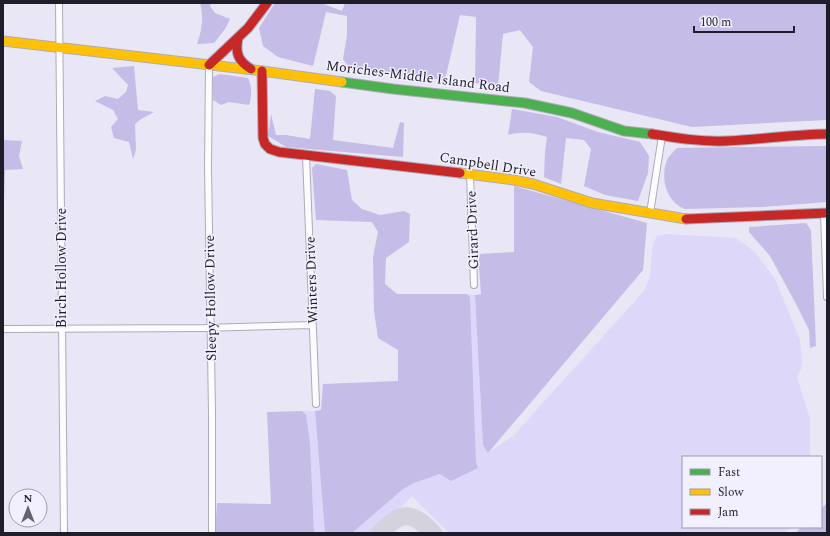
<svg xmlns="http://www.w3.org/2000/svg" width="830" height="536" viewBox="0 0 830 536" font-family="Spectral,serif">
	<rect width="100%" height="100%" fill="#e9e6f6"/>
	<path fill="#ddd7fa" d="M 667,234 L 736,238 L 755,252 L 775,279 L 800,340 L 802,360 L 801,369 L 797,377 L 810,419 L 810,457 L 683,457 L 683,527 L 792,527 L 785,533 L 449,533 L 412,496 L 374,533 L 352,533 L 403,489 L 414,483 L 441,474 L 478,468 L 476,462 L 470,297 L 467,294 L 475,295 L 483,444 L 488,453 L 513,436 L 644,291 L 650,276 L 653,243 L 657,236 Z
		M 302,411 L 315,411 L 325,533 L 314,533 L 310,443 L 306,415 Z"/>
	<path fill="#c5bce7" d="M 200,3 L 211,3 L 210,6 L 215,13 L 230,19 L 225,29 L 214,43 L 197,44 C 202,30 204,18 200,3 Z
		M 275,3 L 321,3 L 342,11 L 345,3 L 827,3 L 827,120 L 692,127 L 541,91 L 529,82 L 533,47 L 520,30 L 503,34 L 498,86 L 475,83 L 476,17 L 460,15 L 445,80 L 354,70 L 349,68 L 343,59 L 347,35 L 347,16 L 326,12 L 313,66 L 278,57 L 263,46 L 259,28 Z
		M 134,66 L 138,110 L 154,112 L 141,119 L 135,124 L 136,150 L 133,159 L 129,142 L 114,138 L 111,127 L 118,119 L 113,110 L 95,101 L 105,96 L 118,99 L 126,92 L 128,85 L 112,68 Z
		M 220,74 L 248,78 C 252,86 252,97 249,105 L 229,102 L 221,105 L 213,100 L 213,77 Z
		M 315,89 L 330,91 L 336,96 L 333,140 L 393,148 L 400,122 L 404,123 L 403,157 L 286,147 L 268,136 L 271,114 L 276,135 L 286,135 L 310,139 Z
		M 512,109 L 557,117 L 598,132 L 640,142 L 649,156 L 648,173 L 638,201 L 605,195 L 584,186 L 591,149 L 584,140 L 566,138 L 561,184 L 544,177 L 545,152 L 547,137 C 534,133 522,131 508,135 Z
		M 3,140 L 22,141 L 19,156 L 23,169 L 5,170 L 4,199 L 3,199 Z
		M 827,146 L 827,202 L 761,207 L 685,209 C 666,202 660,178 667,160 C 669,156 674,151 677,148 Z
		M 316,164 L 347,170 L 352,200 L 362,209 L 380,215 L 404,211 L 410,214 L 409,242 L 386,258 L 385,284 L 397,294 L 467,294 L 470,297 L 476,462 L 478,468 L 451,481 L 440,474 L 414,483 L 403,489 L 352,533 L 325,533 L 315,411 L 321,410 L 323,384 L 398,381 L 398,350 L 378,338 L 374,311 L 373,257 L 378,232 L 372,222 L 316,220 L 312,168 Z
		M 514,186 L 647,223 L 643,270 L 488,453 L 483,445 L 475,295 L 481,294 L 478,254 L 514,252 Z
		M 806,223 L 811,230 L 816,346 L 810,348 L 809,330 L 795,302 L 770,256 L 749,232 L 749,227 Z
		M 302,411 L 306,415 L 310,443 L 314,533 L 215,533 L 217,503 L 271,504 L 267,412 Z
		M 827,503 L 827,533 L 795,533 L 802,527 L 821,527 L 821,509 Z"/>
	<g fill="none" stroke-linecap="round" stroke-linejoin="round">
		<path stroke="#d4d2dc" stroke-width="18" d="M 380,533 C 403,510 411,511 433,533"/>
		<defs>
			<path id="street" d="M 59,3 L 64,533
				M 209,65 L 208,168 L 212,413 L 212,531
				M 306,156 L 316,404
				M 470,174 L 474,285
				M 650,213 L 662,136
				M 824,213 L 827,297
				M 3,329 L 204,328 L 312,325"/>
			<path id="fast" d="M 342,82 L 393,89 L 525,103 L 572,113 L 624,131 L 652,134"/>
			<path id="slow" d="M 3,41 L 262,71 L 342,82
				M 460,173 L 514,180 L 533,184 L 592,203 L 686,219"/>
			<path id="jam" d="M 238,38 C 235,53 238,61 251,69
				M 209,65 L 248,28 L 267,3
				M 262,71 L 263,138 L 265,144 L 270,149 L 279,152 L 460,173
				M 652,134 C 676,138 701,142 726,141 C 760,140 793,134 827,134
				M 686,219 L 827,213"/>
		</defs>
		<use href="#street" stroke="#aeabb8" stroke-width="8"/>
		<use href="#fast" stroke="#aeabb8" stroke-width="11"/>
		<use href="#slow" stroke="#aeabb8" stroke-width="11"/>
		<use href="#jam" stroke="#aeabb8" stroke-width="11"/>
		<use href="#street" stroke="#fcfbfe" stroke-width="6"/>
		<use href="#fast" stroke="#4caf50" stroke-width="9"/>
		<use href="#slow" stroke="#ffc107" stroke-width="9"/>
		<use href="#jam" stroke="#c62828" stroke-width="9"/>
	</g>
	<g text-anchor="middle" stroke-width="3" stroke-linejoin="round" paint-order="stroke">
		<g font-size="14" fill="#201d2a" stroke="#f2effe">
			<text transform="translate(418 76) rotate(7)" y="5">Moriches-Middle Island Road</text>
			<text transform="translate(488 164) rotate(9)" y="5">Campbell Drive</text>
			<text transform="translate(472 230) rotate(-92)" y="5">Girard Drive</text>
			<text transform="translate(61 268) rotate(-90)" y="5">Birch Hollow Drive</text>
			<text transform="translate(311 280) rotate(-92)" y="5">Winters Drive</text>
			<text transform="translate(210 298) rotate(-91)" y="5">Sleepy Hollow Drive</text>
		</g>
	</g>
	<rect width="830" height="536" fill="none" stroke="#201d2a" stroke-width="8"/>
	<rect x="682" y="456" width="140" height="72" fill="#f2effe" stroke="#9e9ba9"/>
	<rect x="690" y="469" width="20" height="6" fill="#4caf50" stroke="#9e9ba9"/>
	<text x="718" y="476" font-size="12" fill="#201d2a">Fast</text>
	<rect x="690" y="489" width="20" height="6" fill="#ffc107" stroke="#9e9ba9"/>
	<text x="718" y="496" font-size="12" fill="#201d2a">Slow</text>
	<rect x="690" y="509" width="20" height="6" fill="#c62828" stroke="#9e9ba9"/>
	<text x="718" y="516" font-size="12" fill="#201d2a">Jam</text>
	<g transform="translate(28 508)"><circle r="19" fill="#f2effe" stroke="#9e9ba9"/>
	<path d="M0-3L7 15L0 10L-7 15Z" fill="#666371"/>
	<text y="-6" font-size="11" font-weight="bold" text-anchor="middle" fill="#201d2a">N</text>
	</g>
	<path d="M694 26v6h100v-6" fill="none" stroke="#201d2a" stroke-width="2"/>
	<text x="700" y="26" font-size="12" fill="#201d2a" stroke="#f2effe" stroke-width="3" paint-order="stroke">100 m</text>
</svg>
